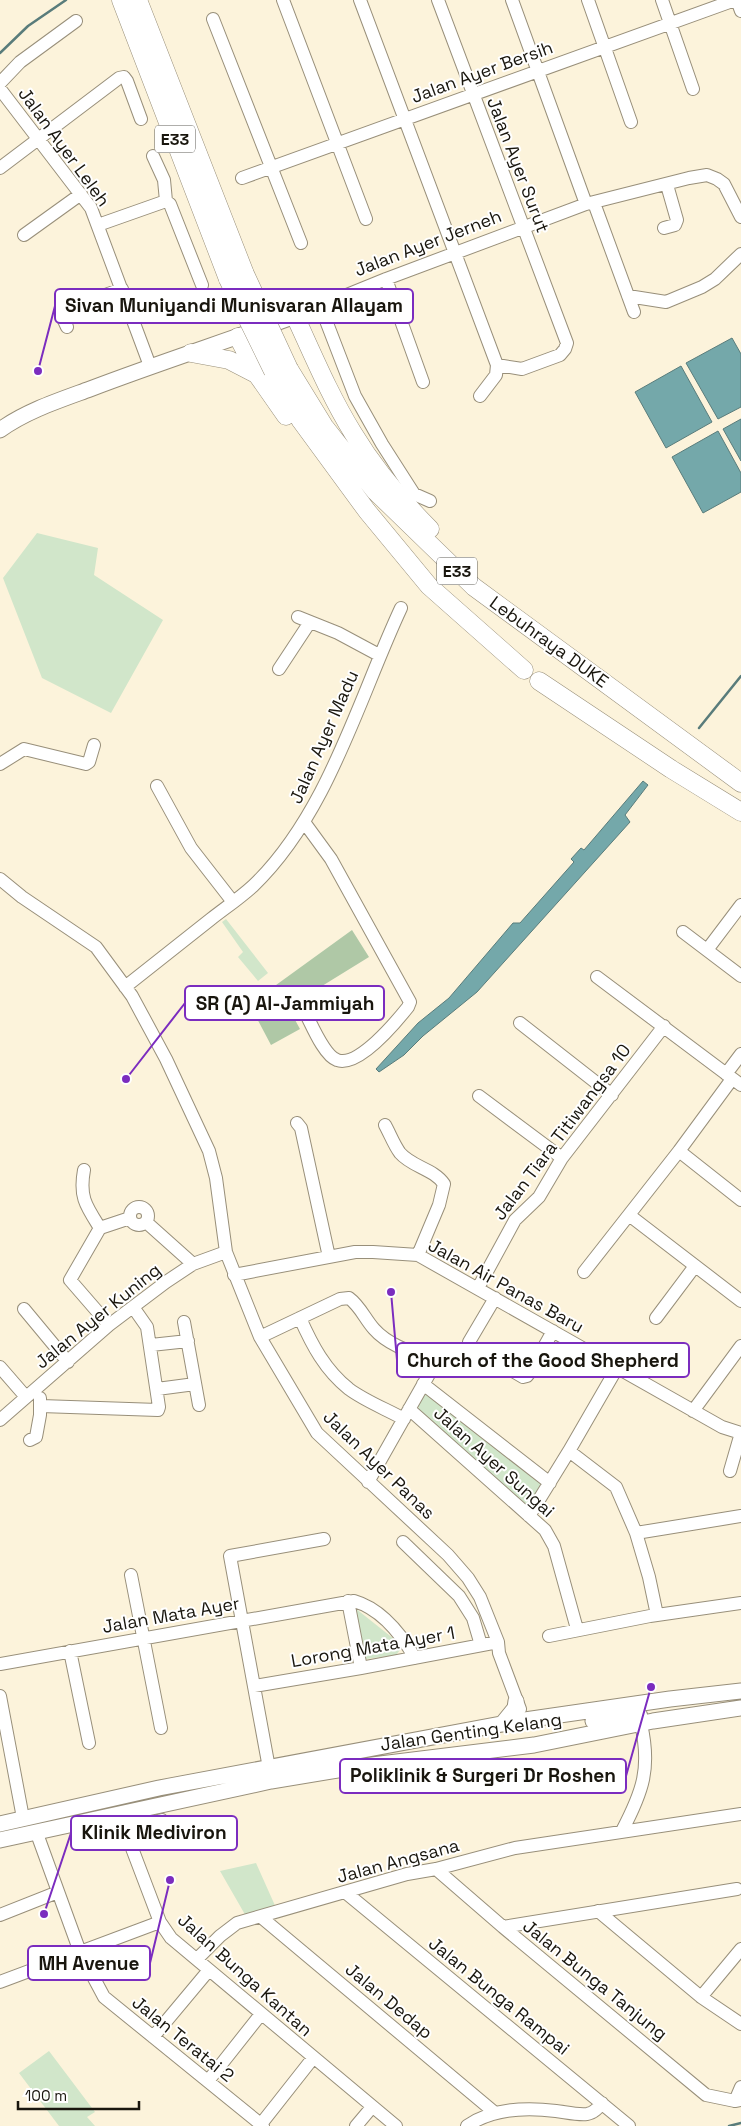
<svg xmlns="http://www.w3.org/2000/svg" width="741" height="2126" viewBox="0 0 741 2126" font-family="'Space Grotesk',sans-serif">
	<rect width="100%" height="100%" fill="#fcf3db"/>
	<path fill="#d1e6ca" d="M 37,533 L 98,548 L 94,575 L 163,620 L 111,713 L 42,678 L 3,578 Z
		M 226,919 L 268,973 L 258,981 L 238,957 L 243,952 L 222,922 Z
		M 423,1392 L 544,1484 L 528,1509 L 420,1413 L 417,1403 Z
		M 355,1608 L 399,1643 L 400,1650 L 396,1655 L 366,1659 Z
		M 256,1863 L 277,1910 L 247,1918 L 220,1871 Z
		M 49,2051 L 95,2112 L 87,2117 L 95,2126 L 59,2126 L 19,2073 Z"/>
	<path fill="#afc8a6" d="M 352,930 L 369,957 L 288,1007 L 300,1029 L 271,1045 L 244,994 L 248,991 L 265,993 Z"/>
	<path fill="#74a8aa" stroke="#597c7b" d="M 732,338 L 741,354 L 741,407 L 718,419 L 686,363 Z
		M 681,366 L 712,422 L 666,448 L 635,392 Z
		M 741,419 L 741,461 L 723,429 Z
		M 718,431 L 741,473 L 741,492 L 703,513 L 672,457 Z
		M 643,781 L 648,785 L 625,815 L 630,822 L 477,992 L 423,1036 L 404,1055 L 379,1072 L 376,1069 L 418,1023 L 449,998 L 513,923 L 520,923 L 574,862 L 571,859 L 581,848 L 584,850 Z"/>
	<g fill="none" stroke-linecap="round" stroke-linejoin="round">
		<path stroke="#597c7b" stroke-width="2.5" d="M 0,53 L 28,26 L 66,0
			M 699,728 L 741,676
			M 729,2126 L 741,2123"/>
		<defs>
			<path id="minor" d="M 283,0 L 366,219
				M 360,0 L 497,365
				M 438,0 L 567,343 L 565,349 L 560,355 L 522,369 L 497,365 L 496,375 L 480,396
				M 512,0 L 586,204
				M 588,0 L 631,122
				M 662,0 L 693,89
				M 737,0 L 741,11
				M 213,19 L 301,243
				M 0,83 L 20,62 L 76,21
				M 0,89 L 91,208 L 150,366
				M 153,156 L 164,180 L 166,201 L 170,204 L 202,285
				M 0,168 L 119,78 L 124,77 L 127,81 L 141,119
				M 242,178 L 735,0
				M 594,203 L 634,312
				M 98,225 L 166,201
				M 664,228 L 675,225 L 677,220 L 667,185
				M 24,235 L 81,194
				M 386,279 L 423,382
				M 628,296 L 666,302 L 702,287 L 715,279 L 741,254
				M 320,305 L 355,396 L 382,444 L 414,494 L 430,501
				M 295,316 L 386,279 L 586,204 L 689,178 L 707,175 L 717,179 L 724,184 L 741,217
				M 67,327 L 61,314 L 63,310 L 122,289
				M 298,617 L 338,633 L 379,655
				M 279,669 L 310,622
				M 0,764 L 24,749 L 86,764 L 89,762 L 94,745
				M 157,786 L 191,848 L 233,902
				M 304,822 L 331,859 L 410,1002 L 408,1007 C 396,1022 358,1068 337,1060 C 325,1056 313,1028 307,1016
				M 0,879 L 22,897 L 96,947 L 132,996 L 166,1059 L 209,1151 L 216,1178 L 226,1252 L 260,1337 L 317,1433 L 448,1555 L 468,1578 L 480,1597 L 498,1642 L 499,1653 L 520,1709
				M 683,932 L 741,976
				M 707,950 L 741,905
				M 597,977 L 741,1085
				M 125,987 C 154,964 183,941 211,919 C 225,908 240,898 253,886 C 328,814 358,700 401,608
				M 520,1023 L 612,1095
				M 726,1074 L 741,1054
				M 479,1096 L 562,1158
				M 297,1123 L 301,1128 L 329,1257
				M 385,1125 C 390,1134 394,1145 400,1153 C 412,1167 434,1169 444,1184 L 439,1205 L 418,1255
				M 679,1151 L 741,1200
				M 84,1170 C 79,1197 86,1206 100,1228 L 130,1218
				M130 1216a9 9 0 1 1 18 0a9 9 0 1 1-18 0Z
				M 629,1215 L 741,1301
				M 146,1222 L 193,1264
				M 100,1228 L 70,1280 L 109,1325
				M 584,1272 L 679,1151 L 732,1079
				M 234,1275 L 355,1252 L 373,1252 L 418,1255 L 722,1427 L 741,1433
				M 478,1288 L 515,1220 L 539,1197 L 562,1158 L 664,1026
				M 495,1298 L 469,1342 L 470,1346 L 523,1377 L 527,1376 L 530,1372 L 553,1331
				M 24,1309 L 68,1362
				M 300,1318 C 312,1345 325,1370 349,1389 C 365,1401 386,1409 404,1419
				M 656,1318 L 695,1266
				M 184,1322 L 199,1405
				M 260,1337 L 340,1299 L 349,1298 C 360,1306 365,1319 374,1329 C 388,1345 417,1355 437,1360 L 368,1482
				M 151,1345 L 188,1341
				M 0,1367 L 26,1397
				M 423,1384 L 550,1483
				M 157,1389 L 195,1384
				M 41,1406 L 158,1410 L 159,1407 L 147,1327 L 133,1307
				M 409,1409 L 545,1530 L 554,1546 L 577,1629
				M 693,1411 L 741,1346
				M 0,1420 L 109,1325 L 166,1282 L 193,1264 L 226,1252
				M 30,1440 L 36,1437 L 40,1415 L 40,1398
				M 569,1451 L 616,1487 L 636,1533 L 649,1577 L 657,1615
				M 730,1471 L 741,1433
				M 529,1516 L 569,1451 L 617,1368
				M 636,1533 L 741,1516
				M 403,1542 L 459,1596 L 473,1618 L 481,1645
				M 131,1575 L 161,1728
				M 348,1601 L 361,1668
				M 549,1636 L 650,1616 L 741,1603
				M 70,1651 L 89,1743
				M 0,1664 L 354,1601 C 382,1609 401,1634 415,1658
				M 254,1686 L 361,1668 L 498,1642
				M 0,1696 L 23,1818
				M 269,1768 L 230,1556 L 324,1539
				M 119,1814 L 160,1922 L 171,1938 L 396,2126
				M 124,1828 L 162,1820
				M 36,1831 L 80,1952 L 104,1997 L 263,2126
				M 622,1831 C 643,1791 651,1768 641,1724
				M 436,1869 L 503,1927 L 706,2095 L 735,2101 L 741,2100
				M 345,1892 L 629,2126
				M 598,1911 L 701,1997 L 741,2024
				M 0,1915 L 58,1892
				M 261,1917 L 494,2112
				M 503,1927 L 737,1889
				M 197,1959 L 220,1936 L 237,1923 L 407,1874 L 436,1869 L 515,1848 L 741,1814
				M 0,1982 L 160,1922
				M 701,1997 L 741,1949
				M 153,2037 L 209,1970
				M 208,2081 L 261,2014
				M 735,2101 L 741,2087
				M 261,2124 L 313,2058
				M 356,2126 L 372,2107
				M 467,2126 C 493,2108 525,2107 556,2111 C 565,2112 577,2115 587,2114 C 594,2113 598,2108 602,2103"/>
			<path id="major" d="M 0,430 C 26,411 60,400 90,389 C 158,363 227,341 295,316
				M 593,1721 L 640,1716
				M 502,1724 L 515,1708 L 516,1701
				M 0,1824 L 159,1788 L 518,1721 L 670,1699 L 741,1691
				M 0,1840 L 271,1781 L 356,1767 L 534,1745 L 653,1721 L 741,1708"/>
			<path id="highway" d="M 121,0 L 228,279
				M 138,0 L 245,274
				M 295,316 C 313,355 330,396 353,433 C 374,468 402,501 430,529
				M 238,337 L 258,376 L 286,416
				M 191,353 L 229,360 L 258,375
				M 289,369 L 324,426 L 375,491 L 474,587 L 741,783
				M 273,371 L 301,421 L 367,511 L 429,586 L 524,670
				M 539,681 L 671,769 L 741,812"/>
		</defs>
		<use href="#minor" stroke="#988f7a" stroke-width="14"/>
		<use href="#major" stroke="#988f7a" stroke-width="17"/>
		<use href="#highway" stroke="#988f7a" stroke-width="19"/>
		<use href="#minor" stroke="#fff" stroke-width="12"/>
		<use href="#major" stroke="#fff" stroke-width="15"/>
		<use href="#highway" stroke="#fff" stroke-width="18"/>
		<defs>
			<path id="highway-bridge" d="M 245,274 L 289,369
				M 228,279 L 273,371"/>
		</defs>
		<use href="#highway-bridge" stroke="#988f7a" stroke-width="19" stroke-linecap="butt"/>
		<use href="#highway-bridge" stroke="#fff" stroke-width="18"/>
	</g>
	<g text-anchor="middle" stroke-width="4" stroke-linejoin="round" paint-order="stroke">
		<g fill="#fff" stroke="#5e5c56" stroke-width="1">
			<rect x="155" y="125.5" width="40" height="27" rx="4"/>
			<rect x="437" y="557.5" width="40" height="27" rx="4"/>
		</g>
		<g font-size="16" font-weight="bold" fill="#19160e">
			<text x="175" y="145">E33</text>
			<text x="457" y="577">E33</text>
		</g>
		<g font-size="18" fill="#19160e" stroke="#fff">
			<text transform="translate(482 72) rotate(-20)" y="6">Jalan Ayer Bersih</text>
			<text transform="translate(64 147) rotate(54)" y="6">Jalan Ayer Leleh</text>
			<text transform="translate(518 165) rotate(69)" y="6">Jalan Ayer Surut</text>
			<text transform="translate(428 243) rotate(-21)" y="6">Jalan Ayer Jerneh</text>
			<text transform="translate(549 642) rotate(36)" y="6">Lebuhraya DUKE</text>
			<text transform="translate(324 737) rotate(-66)" y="6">Jalan Ayer Madu</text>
			<text transform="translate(562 1132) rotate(-53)" y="6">Jalan Tiara Titiwangsa 10</text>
			<text transform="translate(506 1286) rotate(29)" y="6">Jalan Air Panas Baru</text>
			<text transform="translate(98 1316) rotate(-39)" y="6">Jalan Ayer Kuning</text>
			<text transform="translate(494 1462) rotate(42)" y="6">Jalan Ayer Sungai</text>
			<text transform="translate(379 1465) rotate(44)" y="6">Jalan Ayer Panas</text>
			<text transform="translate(171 1615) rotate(-10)" y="6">Jalan Mata Ayer</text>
			<text transform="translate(373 1647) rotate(-10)" y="6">Lorong Mata Ayer 1</text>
			<text transform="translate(471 1732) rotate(-8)" y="6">Jalan Genting Kelang</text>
			<text transform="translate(398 1861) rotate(-15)" y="6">Jalan Angsana</text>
			<text transform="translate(245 1975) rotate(42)" y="6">Jalan Bunga Kantan</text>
			<text transform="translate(595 1980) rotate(39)" y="6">Jalan Bunga Tanjung</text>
			<text transform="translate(499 1996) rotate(39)" y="6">Jalan Bunga Rampai</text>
			<text transform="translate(389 2001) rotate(40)" y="6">Jalan Dedap</text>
			<text transform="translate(183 2039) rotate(39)" y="6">Jalan Teratai 2</text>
		</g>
	</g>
	<path fill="none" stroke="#7b2cbf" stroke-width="2" d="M38 371L55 306M126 1079L185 1003M391 1292L397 1360M651 1687L626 1776M44 1914L71 1833M170 1880L150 1963"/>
	<g fill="#7b2cbf" stroke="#fff" stroke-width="2">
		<circle cx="38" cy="371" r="5"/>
		<circle cx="126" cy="1079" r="5"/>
		<circle cx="391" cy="1292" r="5"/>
		<circle cx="651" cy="1687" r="5"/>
		<circle cx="44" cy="1914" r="5"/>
		<circle cx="170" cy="1880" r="5"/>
	</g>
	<g fill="#fff" stroke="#7b2cbf" stroke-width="2">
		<rect x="55" y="289" width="358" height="34" rx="5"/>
		<rect x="185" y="986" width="199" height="34" rx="5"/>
		<rect x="397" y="1343" width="292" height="34" rx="5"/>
		<rect x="340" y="1759" width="286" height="34" rx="5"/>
		<rect x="71" y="1816" width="166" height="34" rx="5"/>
		<rect x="28" y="1946" width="122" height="34" rx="5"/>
	</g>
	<g font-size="19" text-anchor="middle" font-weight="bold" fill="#19160e">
		<text x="234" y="312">Sivan Muniyandi Munisvaran Allayam</text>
		<text x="285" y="1010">SR (A) Al-Jammiyah</text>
		<text x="543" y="1367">Church of the Good Shepherd</text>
		<text x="483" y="1782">Poliklinik &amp; Surgeri Dr Roshen</text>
		<text x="154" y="1839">Klinik Mediviron</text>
		<text x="89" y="1970">MH Avenue</text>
	</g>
	<path d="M18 2101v8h121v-8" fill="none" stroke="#19160e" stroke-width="2.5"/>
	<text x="25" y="2101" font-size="15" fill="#19160e" stroke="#ffffff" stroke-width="4" paint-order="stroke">100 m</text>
</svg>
